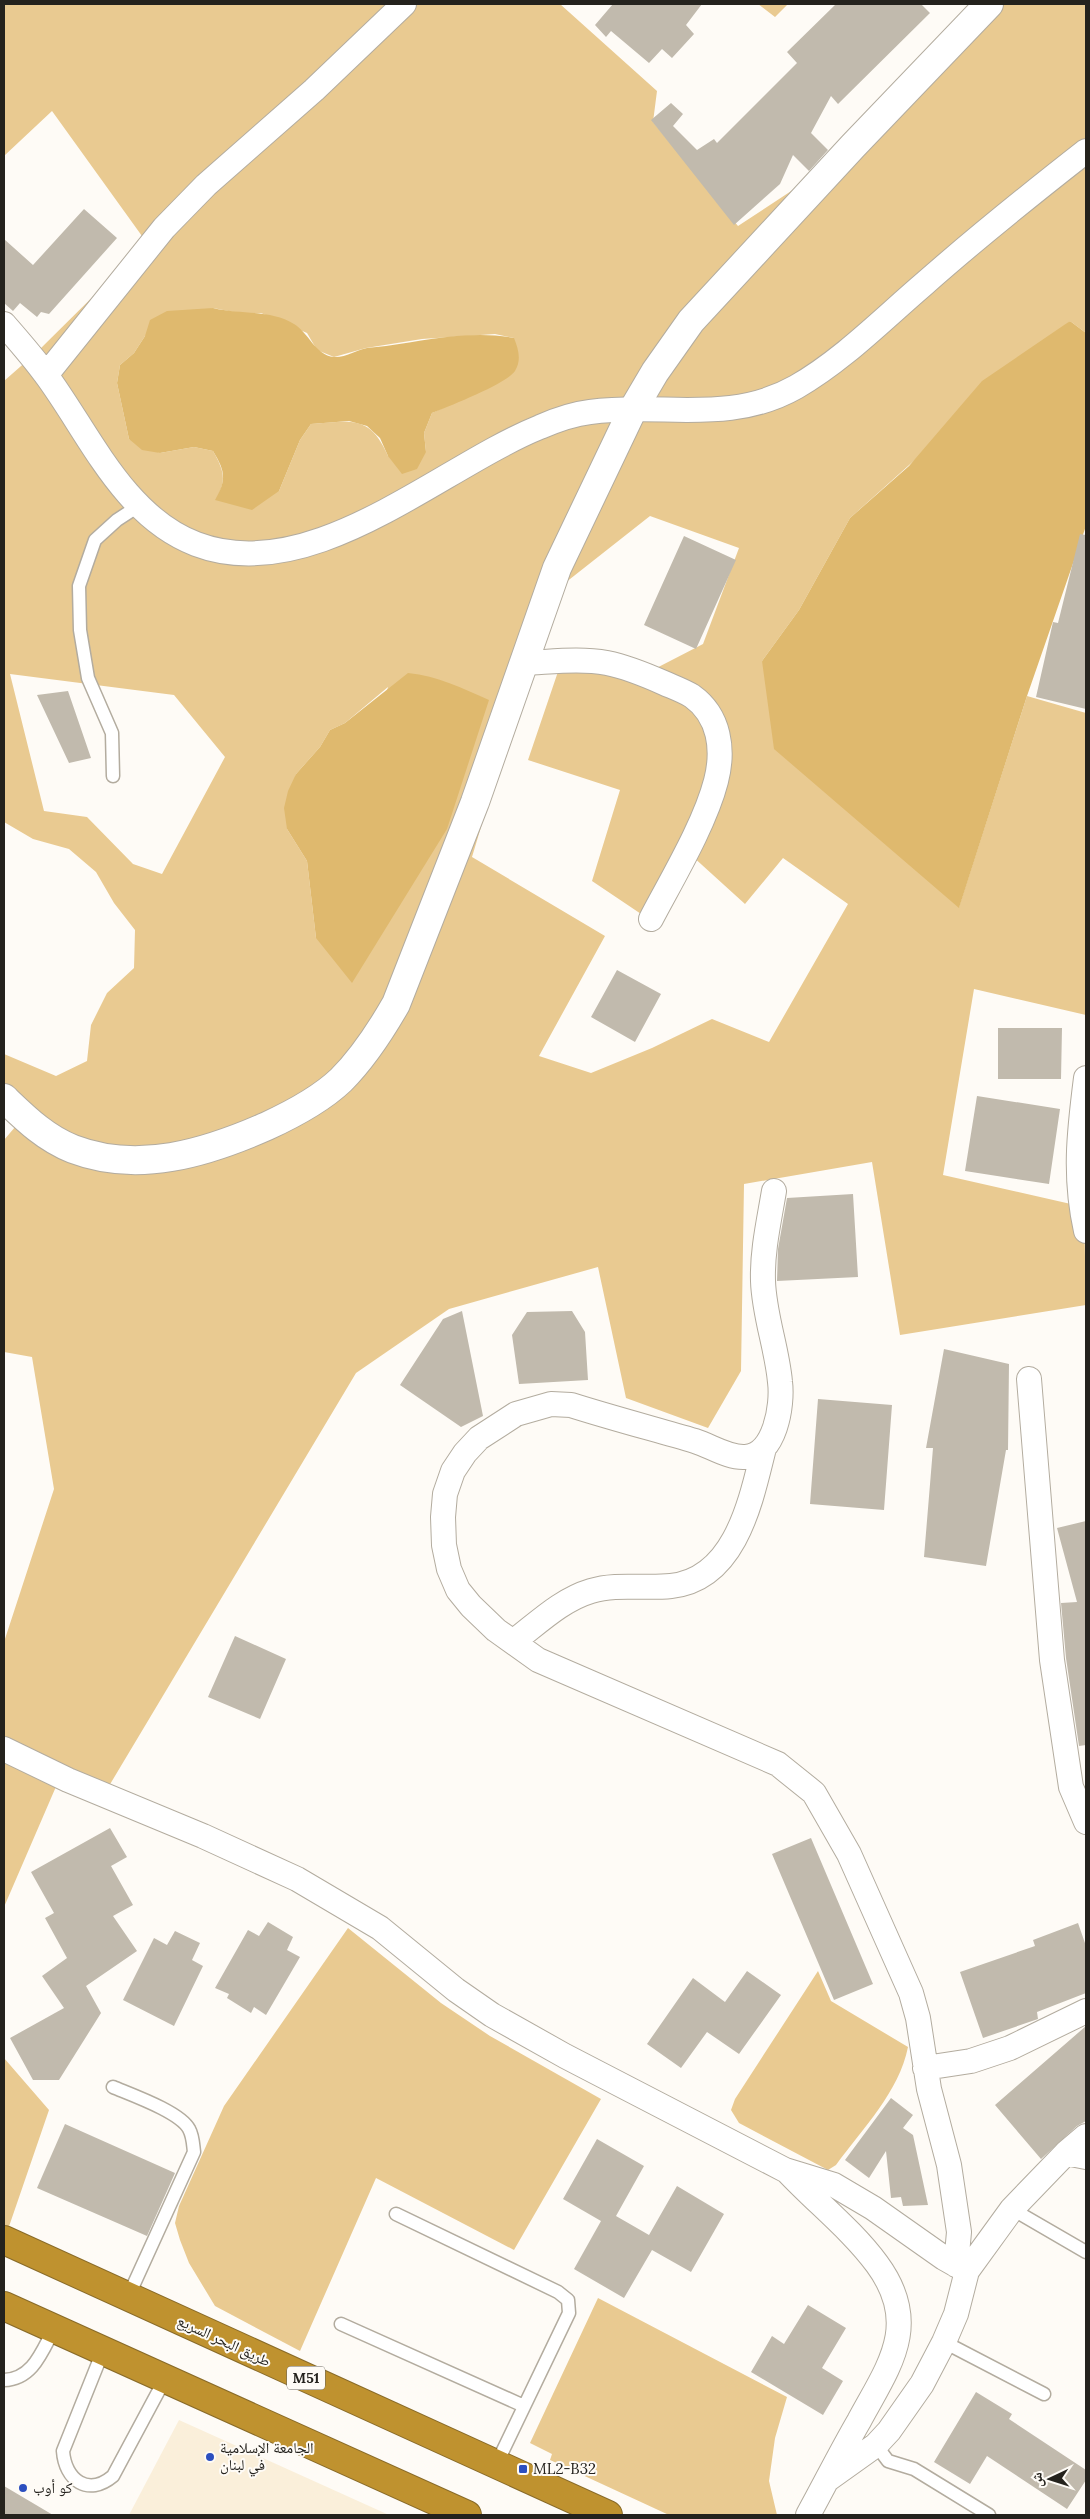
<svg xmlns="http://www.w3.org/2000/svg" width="1090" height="2519" viewBox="0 0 1090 2519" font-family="Lora,'Noto Naskh Arabic',serif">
	<rect width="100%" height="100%" fill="#fefbf6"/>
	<path fill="#faefda" d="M 179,2420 L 389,2515 L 129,2515 Z"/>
	<path fill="#e9ca91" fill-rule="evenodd" d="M 4,4 L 560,4 L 657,91 L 653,122 L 738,226 L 814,176 L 984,4 L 1086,4 L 1086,333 L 1070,321 L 850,518 L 799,610 L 762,661 L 959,907 L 1027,696 L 1086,713 L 1086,1015 L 974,989 L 943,1175 L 1084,1207 L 1086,1305 L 900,1335 L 872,1162 L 744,1184 L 741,1371 L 708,1428 L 626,1398 L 598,1267 L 449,1309 L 356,1373 L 106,1791 L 58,1782 L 4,1907 L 4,1642 L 54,1489 L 32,1357 L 4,1352 L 4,1140 L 21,1120 L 4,1107 L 4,1054 L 56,1076 L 87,1061 L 91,1025 L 107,993 L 134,968 L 135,930 L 114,903 L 96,872 L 69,849 L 33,839 L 4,822 L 4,381 L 37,352 L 147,243 L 52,111 L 4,156 ZM 213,308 L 244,314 L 261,313 L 307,333 L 317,350 L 334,357 L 366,348 L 422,339 L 495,334 L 514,338 L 501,381 L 432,413 L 424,433 L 426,452 L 388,456 C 370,414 351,421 311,424 L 300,440 L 279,491 L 216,500 C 227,479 224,471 213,451 L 194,447 L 160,453 L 129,439 L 117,383 L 120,365 L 134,353 L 145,336 ZM 650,516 L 739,548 L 703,644 L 639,677 L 565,651 L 528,760 L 620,790 L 592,881 L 650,920 L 691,855 L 745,904 L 783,858 L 848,904 L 769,1042 L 712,1019 L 652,1048 L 591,1073 L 539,1056 L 605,936 L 472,857 L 551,594 ZM 10,674 L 174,695 L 225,757 L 162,874 L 133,864 L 87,817 L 44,811 ZM 388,687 L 316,938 L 307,861 L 287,829 L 296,774 L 320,747 L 330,730 L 345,723 Z
		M 758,4 L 788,4 L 775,17 Z
		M 348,1928 L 441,2003 L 490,2036 L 601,2099 L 514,2250 L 376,2178 L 300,2351 L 215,2306 L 189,2263 L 180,2240 L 175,2223 L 179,2206 L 224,2106 Z
		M 818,1971 L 831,2001 L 908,2047 C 899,2092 863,2128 836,2165 L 828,2170 L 739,2123 L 731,2110 L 735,2099 Z
		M 4,2058 L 49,2110 L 4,2241 Z
		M 598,2298 L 787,2397 L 775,2438 L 769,2481 L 777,2515 L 669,2515 L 550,2460 L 552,2454 L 530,2443 Z"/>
	<path fill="#dfb96e" d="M 213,308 C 240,315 271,309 294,324 C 309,333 315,355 334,357 C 345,358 356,350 367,348 C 373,347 380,347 386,346 C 428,340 472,330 514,338 C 518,348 522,360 515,371 C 506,384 449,406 432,413 L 424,433 L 426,452 L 417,469 L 402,474 L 388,456 L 380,438 L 367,426 L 349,421 L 311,424 L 300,440 L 279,491 L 252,510 L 215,500 C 227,479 225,471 213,451 L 194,447 L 160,453 L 142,450 L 129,439 L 117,383 L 120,365 L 134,353 L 145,336 L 150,320 L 167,311 Z
		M 1070,321 L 1086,333 L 1086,526 L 1027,696 L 959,908 L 774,749 L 762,661 L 799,610 L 850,518 L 909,466 L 982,381 Z
		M 408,673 C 438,676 462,688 489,700 L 447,829 L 352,983 L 316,938 L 307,861 L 287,829 L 284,808 L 288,791 L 296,774 L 320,747 L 330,730 L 345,723 Z"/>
	<path fill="#c1baad" d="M 613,4 L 702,4 L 686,25 L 694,34 L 672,58 L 662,49 L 649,63 L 611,31 L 606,37 L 595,25 Z
		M 836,4 L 921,4 L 930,13 L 838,104 L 831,96 L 811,133 L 828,150 L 809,171 L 793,155 L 780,184 L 734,225 L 651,120 L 671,103 L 683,114 L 673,126 L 697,150 L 714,139 L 717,143 L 797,63 L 787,52 Z
		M 84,209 L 117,238 L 49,314 L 41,312 L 37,317 L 20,303 L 13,311 L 4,303 L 4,239 L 33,265 Z
		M 1080,534 L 1086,535 L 1086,709 L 1036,697 L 1053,622 L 1058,623 Z
		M 684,536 L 736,560 L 696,649 L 644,625 Z
		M 68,691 L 91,758 L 69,763 L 37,695 Z
		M 617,970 L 661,994 L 635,1042 L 591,1017 Z
		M 998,1028 L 1062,1028 L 1061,1079 L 998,1079 Z
		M 977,1096 L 1060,1109 L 1049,1184 L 965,1171 Z
		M 853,1194 L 858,1277 L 777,1281 L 778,1249 L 787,1198 Z
		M 462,1311 L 483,1416 L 461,1427 L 400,1385 L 443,1319 Z
		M 572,1311 L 585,1332 L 588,1380 L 519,1384 L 512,1335 L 527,1312 Z
		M 944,1349 L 1009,1364 L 1008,1450 L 1006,1450 L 986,1566 L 924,1557 L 933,1448 L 926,1448 Z
		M 818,1399 L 892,1405 L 884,1510 L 810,1504 Z
		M 1086,1521 L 1086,1745 L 1079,1746 L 1066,1658 L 1061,1603 L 1077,1602 L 1057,1528 Z
		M 235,1636 L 286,1659 L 260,1719 L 208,1697 Z
		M 110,1828 L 127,1857 L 111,1866 L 133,1905 L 113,1916 L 137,1951 L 86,1986 L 101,2013 L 59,2080 L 33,2080 L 10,2038 L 64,2008 L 42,1976 L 67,1958 L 45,1918 L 54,1913 L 31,1872 Z
		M 811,1838 L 873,1984 L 834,2000 L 772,1854 Z
		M 268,1922 L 293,1937 L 287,1950 L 300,1957 L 266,2015 L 254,2007 L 251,2013 L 227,1998 L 229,1994 L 215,1988 L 248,1930 L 259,1936 Z
		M 1078,1923 L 1086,1946 L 1086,1993 L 1037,2012 L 1038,2019 L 983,2038 L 960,1972 L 1035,1946 L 1033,1940 Z
		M 175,1931 L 200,1943 L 192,1960 L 203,1966 L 174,2026 L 123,2000 L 154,1938 L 167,1945 Z
		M 747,1971 L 781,1995 L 739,2054 L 707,2032 L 681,2068 L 647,2044 L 693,1978 L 725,2002 Z
		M 1086,2026 L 1086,2121 L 1077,2126 L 1041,2159 L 995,2105 Z
		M 891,2098 L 913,2115 L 903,2128 L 913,2135 L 928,2205 L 903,2206 L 901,2197 L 891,2198 L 886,2151 L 869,2178 L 845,2160 Z
		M 65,2124 L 175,2173 L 147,2236 L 37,2188 Z
		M 597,2139 L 644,2166 L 616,2216 L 649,2235 L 677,2186 L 724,2214 L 691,2272 L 652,2250 L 624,2298 L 574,2269 L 601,2221 L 563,2199 Z
		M 808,2305 L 846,2328 L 822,2368 L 843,2381 L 823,2415 L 751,2372 L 772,2336 L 784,2344 Z
		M 976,2392 L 1012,2414 L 1009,2419 L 1086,2470 L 1086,2480 L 1067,2509 L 987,2456 L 970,2484 L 934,2462 Z
		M 4,2486 L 53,2515 L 4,2515 Z"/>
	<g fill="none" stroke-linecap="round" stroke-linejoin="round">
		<defs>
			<path id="lane" d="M 113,776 L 112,733 L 88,678 L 80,630 L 79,586 L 95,540 L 117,520 L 140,505
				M 113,2087 C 132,2095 180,2112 189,2129 C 193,2136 193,2144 194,2152 L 128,2297
				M 1012,2209 L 1086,2252
				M 396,2214 L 558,2292 L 568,2300 L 569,2313 L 496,2465
				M 341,2324 L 524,2406
				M 944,2342 L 1044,2394
				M 103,2351 L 63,2451 C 65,2480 88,2497 113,2476 L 165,2379
				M 4,2380 C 33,2379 42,2351 54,2329
				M 876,2445 L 888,2461 L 914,2469 L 989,2515"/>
			<path id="street" d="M 4,324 C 18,340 33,357 46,375 C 89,433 123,516 196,544 C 311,588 439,468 540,427 C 556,420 573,414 590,412 C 662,402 729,425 796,387 C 843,360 883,319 924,284 C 976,238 1031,194 1086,151
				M 46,375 L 164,228 L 206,185 L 314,90 L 404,4
				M 523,663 C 551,662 580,658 607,663 C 627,667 646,675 664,683 C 673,687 684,691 692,696 C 720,716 724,750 716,781 C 705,824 672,879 651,919
				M 1086,1078 C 1079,1133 1074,1177 1086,1231
				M 774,1191 C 769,1221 762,1251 763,1281 C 764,1315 777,1348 780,1382 C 783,1405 775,1456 745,1457 C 728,1458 711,1446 695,1441 C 654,1429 612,1418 571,1405 L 551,1404 L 516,1414 L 479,1438 L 465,1453 L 453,1471 L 445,1494 L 443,1517 L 444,1545 L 449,1569 L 458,1590 L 471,1606 L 496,1630 L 538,1660 L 778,1764 L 814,1793 L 849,1854 L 911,1993 L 918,2018 L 929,2089 L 949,2165 L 959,2232 L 956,2265
				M 1029,1379 L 1052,1660 L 1071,1787 L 1086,1822
				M 513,1642 C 538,1623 561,1600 591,1591 C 617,1583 644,1589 671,1586 C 736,1579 751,1500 764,1448
				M 4,1749 L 68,1780 L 203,1836 L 297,1879 L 380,1928 L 456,1990 L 492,2015 L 565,2056 L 785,2170 L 834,2185 L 873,2208 L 944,2258 L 967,2271
				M 925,2068 L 971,2061 L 1010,2048 L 1086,2011
				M 1066,2153 L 1086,2136
				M 787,2171 C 816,2202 852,2230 877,2264 C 922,2325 888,2367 859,2421 C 841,2452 825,2484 808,2515
				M 827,2480 L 876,2445 L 889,2431 L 922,2384 L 944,2342 L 956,2314 L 967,2271 L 1012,2209 L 1066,2153 L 1086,2157"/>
			<path id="secondary" d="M 4,1098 C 25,1118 45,1138 73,1149 C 138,1174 206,1153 267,1126 C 293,1114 320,1100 341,1080 C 363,1058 380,1032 396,1004 L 475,802 L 557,568 L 632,411 L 655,372 L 691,321 L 853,146 L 989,4"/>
			<path id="highway" d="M 4,2240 L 608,2515
				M 4,2306 L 467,2515"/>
		</defs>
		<use href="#lane" stroke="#b3ac9f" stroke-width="15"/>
		<use href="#street" stroke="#b3ac9f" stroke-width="26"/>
		<use href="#secondary" stroke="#b3ac9f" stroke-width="30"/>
		<use href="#highway" stroke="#896b29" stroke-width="30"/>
		<use href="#lane" stroke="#fff" stroke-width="12"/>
		<use href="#street" stroke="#fff" stroke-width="24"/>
		<use href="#secondary" stroke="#fff" stroke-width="28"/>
		<use href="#highway" stroke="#bf922f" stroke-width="28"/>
	</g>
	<g fill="#2c4fbf" stroke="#fefbf6" stroke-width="2">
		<circle cx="210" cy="2457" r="5"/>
		<rect x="518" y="2464" width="10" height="10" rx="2.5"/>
		<circle cx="23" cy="2488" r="5"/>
	</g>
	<g text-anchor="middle" stroke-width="4" stroke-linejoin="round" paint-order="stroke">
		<rect fill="#fefbf6" stroke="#65635e" stroke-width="1" x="287" y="2366.5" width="38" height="23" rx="4"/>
		<g font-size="14" font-weight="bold" fill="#24221d">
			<text x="306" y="2383">M51</text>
		</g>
		<g font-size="15" fill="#24221d" stroke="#fefbf6">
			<text transform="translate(224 2341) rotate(25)" y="5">طريق البحر السريع</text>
		</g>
		<g font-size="15" fill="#24221d" stroke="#fefbf6" text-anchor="start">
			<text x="220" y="2453">الجامعة الإسلامية<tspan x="220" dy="17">في لبنان</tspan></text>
			<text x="533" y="2474">ML2-B32</text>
			<text x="33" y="2493">كو أوب</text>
		</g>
	</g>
	<rect width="1090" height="2519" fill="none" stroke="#24221d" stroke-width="10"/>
	<g transform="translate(1050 2479) rotate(266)" stroke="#fefbf6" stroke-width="4" paint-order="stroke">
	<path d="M0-4L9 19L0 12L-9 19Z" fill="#24221d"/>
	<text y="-8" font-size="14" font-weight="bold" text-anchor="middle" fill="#24221d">ش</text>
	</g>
</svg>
